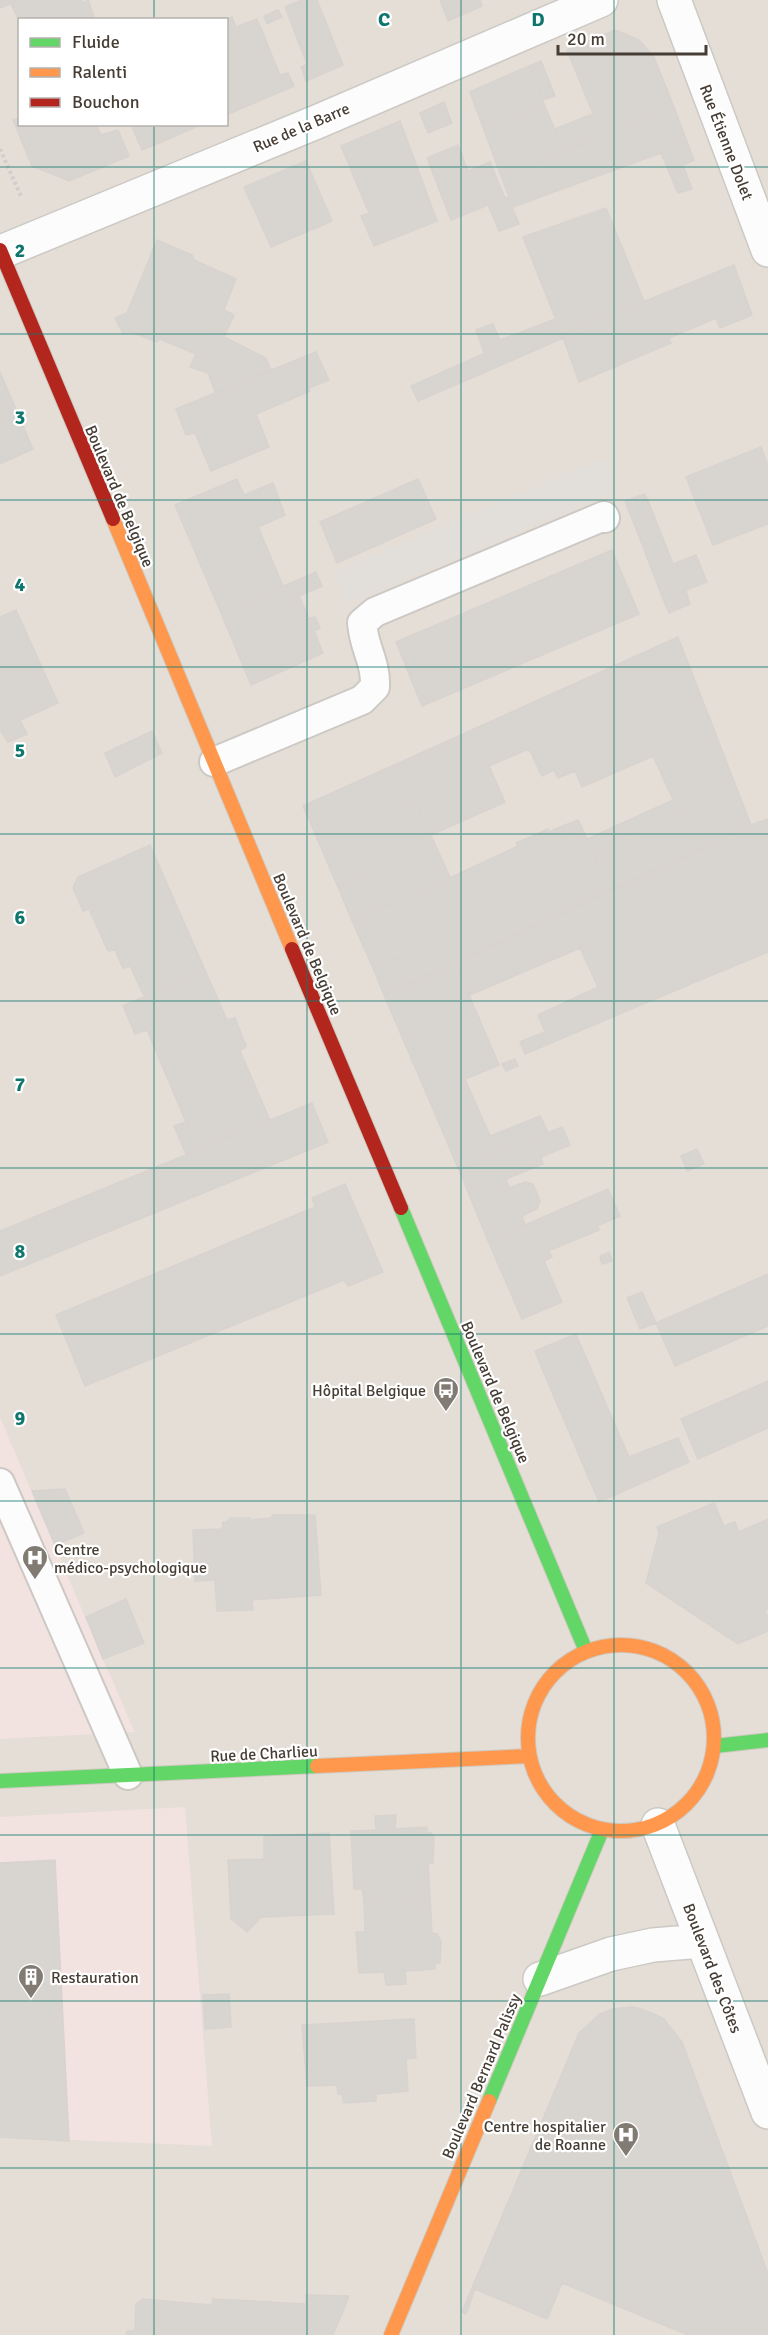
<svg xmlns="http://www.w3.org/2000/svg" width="768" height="2335" viewBox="0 0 768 2335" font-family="Signika,sans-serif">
	<rect width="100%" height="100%" fill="#f0ede9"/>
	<path fill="#e4ded6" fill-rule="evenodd" d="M 0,0 L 768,0 L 768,2335 L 0,2335 ZM 20,20 L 226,20 L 226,124 L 20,124 Z"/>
	<path fill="#f2e2e0" d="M 0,1417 L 103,1659 L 135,1732 L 0,1739 Z
		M 185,1807 L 212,2146 L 0,2137 L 0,1817 Z"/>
	<path fill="#e2deda" d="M 603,458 L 617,490 L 346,604 L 333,573 Z"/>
	<path fill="#d8d4d0" stroke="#d8d3cf" stroke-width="1.5" d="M 0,0 L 20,0 L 0,8 Z
		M 20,0 L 81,0 L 82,3 L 88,0 L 95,20 L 20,20 L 20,22 L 11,4 Z
		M 302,0 L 317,0 L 343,65 L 306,81 L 301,67 L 307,64 L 285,7 Z
		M 440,0 L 480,0 L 482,6 L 448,21 Z
		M 278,10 L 282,17 L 267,24 L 264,16 Z
		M 232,17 L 236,27 L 226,31 L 226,20 Z
		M 257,19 L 280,75 L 288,73 L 294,86 L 261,100 L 231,29 Z
		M 231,29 L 261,100 L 226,115 L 226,31 Z
		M 615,30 L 639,40 L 654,57 L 674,107 L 602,136 L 567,50 Z
		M 541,61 L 555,96 L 543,100 L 529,66 Z
		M 529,66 L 544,104 L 515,116 L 499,79 Z
		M 499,79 L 515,116 L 544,104 L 564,151 L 501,176 L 470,92 Z
		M 444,102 L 452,123 L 428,133 L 420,113 Z
		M 674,107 L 694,160 L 683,165 L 692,189 L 678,193 L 661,153 L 513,207 L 501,176 Z
		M 593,114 L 602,136 L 564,151 L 555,129 Z
		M 20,118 L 20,124 L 96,124 L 101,135 L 118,130 L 129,156 L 69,181 L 32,166 L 13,120 Z
		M 400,121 L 437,221 L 374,246 L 361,216 L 369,213 L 341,146 Z
		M 131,124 L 168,124 L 173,137 L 142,150 Z
		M 168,124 L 202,124 L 173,137 Z
		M 458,145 L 468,171 L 490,162 L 505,198 L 451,220 L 427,158 Z
		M 306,161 L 332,221 L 271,247 L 244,187 Z
		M 508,197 L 519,224 L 499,231 L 488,204 Z
		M 606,208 L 644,301 L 562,335 L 523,237 Z
		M 157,240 L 192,255 L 194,260 L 236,279 L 224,310 L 234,315 L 224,337 L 266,358 L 271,370 L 215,392 L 208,373 L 190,367 L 196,354 L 160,339 L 157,342 L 131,332 L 123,334 L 115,318 L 127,313 Z
		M 734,265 L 752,315 L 720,328 L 716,318 L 669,338 L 671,343 L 579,382 L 562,335 Z
		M 555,319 L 563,338 L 490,370 L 476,330 L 493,324 L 500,340 Z
		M 316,352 L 329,380 L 309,388 L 296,360 Z
		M 485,353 L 490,370 L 418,401 L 411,386 Z
		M 296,360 L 310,391 L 256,414 L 269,447 L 211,471 L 195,433 L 186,435 L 176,409 Z
		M 0,372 L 33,449 L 0,464 Z
		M 761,447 L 768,466 L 768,524 L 713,545 L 686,477 Z
		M 237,479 L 244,495 L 273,483 L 285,515 L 258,527 L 283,586 L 221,613 L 175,505 Z
		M 418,479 L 436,519 L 337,563 L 320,522 Z
		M 645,494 L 655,518 L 635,526 L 625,501 Z
		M 655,518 L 673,564 L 696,555 L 707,582 L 663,599 L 635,526 Z
		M 612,550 L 639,614 L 422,706 L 396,642 Z
		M 316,572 L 322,586 L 299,596 L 309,618 L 315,617 L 320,628 L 314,631 L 323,653 L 251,685 L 221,613 Z
		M 686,591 L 690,604 L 669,613 L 663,599 Z
		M 16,610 L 58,703 L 20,720 L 27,734 L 8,742 L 0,730 L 0,617 Z
		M 678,637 L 751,825 L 697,851 L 653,756 L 582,787 L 575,771 L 558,778 L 554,770 L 542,776 L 529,749 L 489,766 L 505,802 L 431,835 L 415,801 L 393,811 L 412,854 L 338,887 L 303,806 Z
		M 152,731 L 162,753 L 115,777 L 105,753 Z
		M 673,800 L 679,811 L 600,847 L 612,874 L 604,877 L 587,839 Z
		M 415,801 L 450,877 L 352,921 L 338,887 L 412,854 L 393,811 Z
		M 679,811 L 697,851 L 411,984 L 399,957 L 373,968 L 352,921 L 439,883 L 518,846 L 516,843 L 548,829 L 549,832 L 555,829 L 560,838 L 582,828 L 604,877 L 612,874 L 600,847 Z
		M 768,819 L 768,875 L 751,825 Z
		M 578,820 L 582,828 L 560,838 L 555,829 Z
		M 751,825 L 768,875 L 768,952 L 693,983 L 647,873 Z
		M 150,845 L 205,970 L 144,996 L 130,966 L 123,968 L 115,950 L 108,951 L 89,909 L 83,911 L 73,888 L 78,877 Z
		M 647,873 L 693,983 L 525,1054 L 520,1042 L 545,1032 L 538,1015 L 598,987 L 580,948 L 470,995 L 455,962 Z
		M 399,957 L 411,984 L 384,995 L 373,968 Z
		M 455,962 L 499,1065 L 427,1095 L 384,995 Z
		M 205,970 L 227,1020 L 235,1018 L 246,1046 L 240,1051 L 270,1120 L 186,1154 L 174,1126 L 186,1122 L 147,1030 L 135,1034 L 123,1006 Z
		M 515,1059 L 518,1066 L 506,1071 L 502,1064 Z
		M 465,1079 L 490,1136 L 540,1116 L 548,1132 L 459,1170 L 427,1095 Z
		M 312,1103 L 328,1142 L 0,1276 L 0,1231 Z
		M 562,1127 L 570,1145 L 541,1157 L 543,1164 L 506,1179 L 509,1188 L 525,1182 L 533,1184 L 540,1201 L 537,1209 L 522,1216 L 525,1224 L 488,1241 L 459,1170 Z
		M 697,1149 L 704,1164 L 687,1171 L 681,1156 Z
		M 345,1184 L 383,1272 L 348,1286 L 344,1280 L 85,1386 L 56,1315 L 315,1207 L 312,1198 Z
		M 608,1189 L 620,1216 L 597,1226 L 599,1230 L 548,1251 L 552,1257 L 544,1261 L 562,1302 L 522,1319 L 488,1241 Z
		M 609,1252 L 612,1261 L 602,1264 L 600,1256 Z
		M 768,1274 L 768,1326 L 675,1366 L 656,1323 Z
		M 642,1292 L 656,1323 L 640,1329 L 627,1298 Z
		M 576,1334 L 584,1353 L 543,1371 L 535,1351 Z
		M 584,1353 L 629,1457 L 678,1438 L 689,1462 L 599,1502 L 543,1371 Z
		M 768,1381 L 768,1428 L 698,1459 L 681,1419 Z
		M 65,1489 L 84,1533 L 55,1545 L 32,1491 Z
		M 714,1503 L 724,1526 L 735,1522 L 739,1532 L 768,1519 L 768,1609 L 765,1611 L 768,1618 L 768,1631 L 738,1644 L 646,1583 L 659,1533 L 657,1527 Z
		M 273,1515 L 315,1515 L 321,1595 L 252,1600 L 253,1610 L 217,1611 L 215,1580 L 195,1581 L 193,1530 L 222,1529 L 223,1522 L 227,1522 L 230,1518 L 250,1518 L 250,1520 L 271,1518 Z
		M 126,1599 L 144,1643 L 103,1659 L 86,1617 Z
		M 396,1815 L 395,1829 L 427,1827 L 427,1833 L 431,1833 L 434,1838 L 433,1863 L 428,1863 L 430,1898 L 364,1901 L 362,1889 L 354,1889 L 351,1831 L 376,1830 L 375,1816 Z
		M 329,1833 L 334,1914 L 261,1917 L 247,1932 L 231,1919 L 228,1860 L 264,1859 L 264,1836 Z
		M 55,1860 L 69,2141 L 0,2137 L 0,1863 Z
		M 430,1898 L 432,1933 L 437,1934 L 441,1942 L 440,1963 L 435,1963 L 435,1969 L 405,1971 L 406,1984 L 386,1985 L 384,1972 L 359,1973 L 356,1932 L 365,1932 L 364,1901 Z
		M 229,1994 L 231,2027 L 205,2029 L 203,1995 Z
		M 633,2007 L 644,2010 L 663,2018 L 682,2042 L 768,2274 L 768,2335 L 688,2335 L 562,2283 L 547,2319 L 475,2289 L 466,2314 L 462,2312 L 579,2033 L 600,2014 L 612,2009 Z
		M 414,2019 L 416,2058 L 406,2059 L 408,2091 L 376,2094 L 376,2101 L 344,2103 L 342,2095 L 338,2094 L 337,2085 L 307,2086 L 302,2025 Z
		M 306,2295 L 349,2296 L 333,2335 L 126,2335 L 127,2331 L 135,2331 L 136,2304 L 143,2299 L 212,2305 L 213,2299 L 306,2304 Z"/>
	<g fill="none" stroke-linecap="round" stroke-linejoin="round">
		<defs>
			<path id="lane" d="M 214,762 L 362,700 L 375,687 C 376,661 364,649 362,623 L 375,612 L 604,516 L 605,518
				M 0,1483 L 128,1775"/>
			<path id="street" d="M 674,0 L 768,250
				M 1,252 L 319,121 L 601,0
				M 658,1825 L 768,2112
				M 540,1979 L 611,1954 L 653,1945 L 702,1941"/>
			<path id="fast" d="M 401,1208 L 586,1651
				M 715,1746 L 768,1740
				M 0,1781 L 317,1766
				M 489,2101 L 602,1830"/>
			<path id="slow" d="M 113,519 L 292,949
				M528 1738a93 93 0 1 1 186 0a93 93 0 1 1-186 0Z
				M 317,1766 L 529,1756
				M 391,2335 L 489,2101"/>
			<path id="jam" d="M 0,250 L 113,519
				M 292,949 L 401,1208"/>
		</defs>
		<use href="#lane" stroke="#ccc9c5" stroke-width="32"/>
		<use href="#street" stroke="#ccc9c5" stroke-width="36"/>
		<use href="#fast" stroke="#cfc9c0" stroke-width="16"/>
		<use href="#slow" stroke="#cfc9c0" stroke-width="16"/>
		<use href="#jam" stroke="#cfc9c0" stroke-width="16"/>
		<path stroke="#d1cdca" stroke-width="4" stroke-dasharray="3 3" stroke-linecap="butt" d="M 0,149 L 21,196"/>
		<use href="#lane" stroke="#fdfcfc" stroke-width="28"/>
		<use href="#street" stroke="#fdfcfc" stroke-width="33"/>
		<use href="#fast" stroke="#63d668" stroke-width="14"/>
		<use href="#slow" stroke="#ff974d" stroke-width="14"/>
		<use href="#jam" stroke="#b3261e" stroke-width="14"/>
	</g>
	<path fill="none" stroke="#0f766e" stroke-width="1.5" stroke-opacity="0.55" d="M 154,0 L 154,20M 307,0 L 307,2335M 461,0 L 461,2335M 614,0 L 614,2335M 154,124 L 154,2335M 0,167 L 768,167M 0,334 L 768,334M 0,500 L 768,500M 0,667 L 768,667M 0,834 L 768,834M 0,1001 L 768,1001M 0,1168 L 768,1168M 0,1334 L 768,1334M 0,1501 L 768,1501M 0,1668 L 768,1668M 0,1835 L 768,1835M 0,2001 L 768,2001M 0,2168 L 768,2168"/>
	<defs>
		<symbol id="bus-pin" viewBox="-11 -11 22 30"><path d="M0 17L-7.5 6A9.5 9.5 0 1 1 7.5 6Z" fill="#827b74" stroke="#fff"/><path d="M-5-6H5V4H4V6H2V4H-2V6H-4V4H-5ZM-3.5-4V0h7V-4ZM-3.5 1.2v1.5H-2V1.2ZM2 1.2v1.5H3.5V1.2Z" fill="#fff"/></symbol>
		<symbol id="hospital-pin" viewBox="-11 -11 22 30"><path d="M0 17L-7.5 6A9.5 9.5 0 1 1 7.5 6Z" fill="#827b74" stroke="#fff"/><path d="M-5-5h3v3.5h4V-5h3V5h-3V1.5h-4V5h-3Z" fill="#fff"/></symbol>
		<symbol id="building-pin" viewBox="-11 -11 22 30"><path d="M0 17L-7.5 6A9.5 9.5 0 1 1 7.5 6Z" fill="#827b74" stroke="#fff"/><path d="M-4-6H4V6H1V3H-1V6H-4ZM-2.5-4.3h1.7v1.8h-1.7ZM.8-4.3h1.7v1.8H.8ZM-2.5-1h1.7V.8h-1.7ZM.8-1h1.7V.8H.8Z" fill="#fff"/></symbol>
	</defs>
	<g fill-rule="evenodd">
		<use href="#bus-pin" x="431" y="1375" width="30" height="40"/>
		<use href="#hospital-pin" x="20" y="1543" width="30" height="40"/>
		<use href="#building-pin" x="16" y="1962" width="30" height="40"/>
		<use href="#hospital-pin" x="611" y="2120" width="30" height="40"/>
	</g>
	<g text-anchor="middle" stroke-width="4.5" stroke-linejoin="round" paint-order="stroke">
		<g font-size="16" fill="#463d35" stroke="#fff">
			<text transform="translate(301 127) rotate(-23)" y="6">Rue de la Barre</text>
			<text transform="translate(727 142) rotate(69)" y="6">Rue Étienne Dolet</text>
			<text transform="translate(120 496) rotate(67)" y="6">Boulevard de Belgique</text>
			<text transform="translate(308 944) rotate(67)" y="6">Boulevard de Belgique</text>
			<text transform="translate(496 1392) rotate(67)" y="6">Boulevard de Belgique</text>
			<text transform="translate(264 1753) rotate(-3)" y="6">Rue de Charlieu</text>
			<text transform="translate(713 1968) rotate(69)" y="6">Boulevard des Côtes</text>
			<text transform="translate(481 2076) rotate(-67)" y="6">Boulevard Bernard Palissy</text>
		</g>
		<g font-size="16" fill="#463d35" stroke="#fff" text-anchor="end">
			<text x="426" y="1396">Hôpital Belgique</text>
			<text x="54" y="1555" text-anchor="start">Centre<tspan x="54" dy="18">médico-psychologique</tspan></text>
			<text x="51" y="1983" text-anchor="start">Restauration</text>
			<text x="606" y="2132">Centre hospitalier<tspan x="606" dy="18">de Roanne</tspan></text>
		</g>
	</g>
	<g font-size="20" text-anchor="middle" font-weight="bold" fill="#0f766e" stroke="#fff" stroke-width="4.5" stroke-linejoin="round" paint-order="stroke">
		<text x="384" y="26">C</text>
		<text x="538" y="26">D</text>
		<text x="20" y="257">2</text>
		<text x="20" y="424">3</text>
		<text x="20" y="591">4</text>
		<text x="20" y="757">5</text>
		<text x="20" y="924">6</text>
		<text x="20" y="1091">7</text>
		<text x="20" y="1258">8</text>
		<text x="20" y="1425">9</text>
	</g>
	<rect x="18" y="18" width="210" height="108" fill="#ffffff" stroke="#b5b1ae" stroke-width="1.5"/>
	<rect x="30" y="38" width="30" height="9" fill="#63d668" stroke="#b5b1ae" stroke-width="1.5"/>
	<text x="72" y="48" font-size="18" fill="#463d35">Fluide</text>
	<rect x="30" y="68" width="30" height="9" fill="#ff974d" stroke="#b5b1ae" stroke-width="1.5"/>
	<text x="72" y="78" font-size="18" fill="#463d35">Ralenti</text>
	<rect x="30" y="98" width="30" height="9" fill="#b3261e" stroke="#b5b1ae" stroke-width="1.5"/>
	<text x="72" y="108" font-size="18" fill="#463d35">Bouchon</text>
	<path d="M558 45v9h148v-9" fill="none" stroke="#463d35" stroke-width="3"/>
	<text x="567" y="45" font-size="18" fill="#463d35" stroke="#ffffff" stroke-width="4.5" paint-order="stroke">20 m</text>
</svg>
